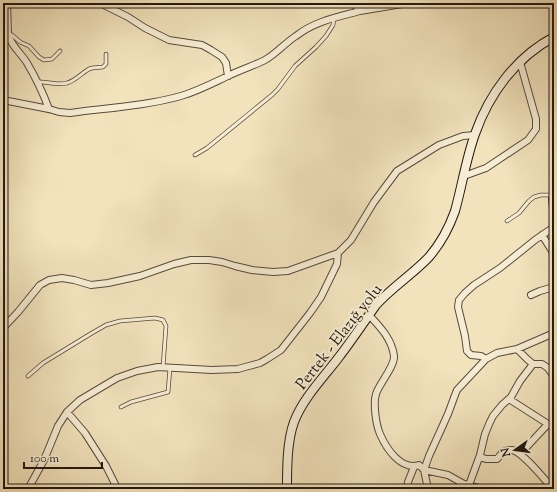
<svg xmlns="http://www.w3.org/2000/svg" width="557" height="492" viewBox="0 0 557 492" font-family="'Sorts Mill Goudy',serif">
	<rect width="100%" height="100%" fill="#f2e3bd"/>
	<filter id="stains"><feTurbulence type="fractalNoise" baseFrequency=".005" numOctaves="4"/><feColorMatrix values="0 0 0 0 .2 0 0 0 0 .09 0 0 0 0 .02 0 0 0 .5 -.17"/></filter>
	<radialGradient id="worn" r=".72"><stop offset=".6" stop-color="#630" stop-opacity="0"/><stop offset="1" stop-color="#630" stop-opacity=".3"/></radialGradient>
	<g fill="none" stroke-linecap="round" stroke-linejoin="round">
		<defs>
			<path id="lane" d="M 8,34 L 12,35 L 20,42 L 29,46 L 39,57 L 44,60 L 52,59 L 60,51
				M 38,82 C 47,81 59,86 67,83 C 75,81 82,73 89,69 L 92,68 L 103,67 L 106,64 L 106,54
				M 195,155 L 207,148 L 272,95 L 278,89 L 295,66 L 316,47 L 326,36 L 333,25 L 334,17
				M 507,221 L 519,213 L 529,201 L 534,197 L 541,195 L 553,195
				M 28,376 L 43,363 L 92,333 L 106,325 L 120,321 L 155,318 L 163,320 L 166,326 L 163,367
				M 121,407 L 131,402 L 168,392 L 170,368"/>
			<path id="street" d="M 7,3 L 8,34 C 11,46 21,53 27,63 C 36,78 43,93 49,109
				M 100,3 L 128,17 L 145,28 L 169,40 L 202,45 L 211,50 L 222,57 L 226,63 L 228,76
				M 352,3 L 356,6 L 360,11 L 408,3
				M 3,100 L 49,109 L 59,112 L 70,113 C 107,108 145,106 181,96 C 198,91 213,83 228,76 C 240,70 253,66 265,60 C 276,54 285,43 296,36 C 315,21 338,17 360,11 L 362,3
				M 464,176 L 486,168 L 528,140 L 536,129 L 536,119 L 520,62
				M 554,194 L 552,198 L 554,219
				M 542,235 L 554,254
				M 531,295 L 540,291 L 554,287
				M 369,315 C 380,327 392,339 394,356 C 395,366 379,384 376,394 C 373,403 376,425 380,434 C 386,448 401,471 419,465 L 424,470 L 448,475 L 464,484 L 483,489
				M 3,328 L 18,312 L 40,285 L 49,280 L 62,278 L 74,280 L 91,285 L 108,283 L 140,276 L 174,264 L 191,260 L 209,260 L 222,262 L 235,266 L 252,270 L 273,272 L 288,271 L 338,253 L 351,240 L 374,202 L 397,171 L 439,145 L 463,136 L 475,135
				M 517,349 L 527,359 L 533,364 L 542,364 L 548,368 L 554,377
				M 486,359 L 481,356 L 471,355 L 467,351 L 465,336 L 458,307 L 459,300 L 465,293 L 474,285 L 500,268 L 535,240 L 554,227
				M 509,399 L 548,424 L 554,426
				M 67,412 L 85,433 L 106,466 L 116,486 L 117,489
				M 520,454 L 548,424
				M 480,457 L 486,459 L 497,459 C 500,456 502,452 506,451 C 506,450 512,450 512,450 C 523,452 545,480 553,489
				M 469,485 L 480,455 L 485,434 L 490,422 L 493,416 L 502,405 L 511,397 L 520,381 L 533,364
				M 28,489 L 44,460 L 58,426 L 67,412 L 80,400 L 117,378 L 137,371 L 158,367 L 212,370 L 238,369 L 245,367 L 260,363 L 267,359 L 281,350 L 310,313 L 321,297 L 337,264 L 338,253
				M 407,489 L 408,482 L 414,467
				M 428,489 L 424,470 L 429,456 L 448,414 L 455,395 L 457,390 L 486,359 L 497,353 L 517,349 L 554,333"/>
			<path id="secondary" d="M 287,489 C 287,469 287,441 294,422 C 303,398 324,377 339,357 C 352,340 364,322 376,305 C 392,287 413,274 429,257 C 441,243 449,228 455,211 C 462,186 466,159 475,134 C 489,94 516,57 554,37"/>
		</defs>
		<use href="#lane" stroke="#574b3d" stroke-width="4.5"/>
		<use href="#street" stroke="#574b3d" stroke-width="8"/>
		<use href="#secondary" stroke="#231812" stroke-width="10"/>
		<use href="#lane" stroke="#f7edd4" stroke-width="3"/>
		<use href="#street" stroke="#f7edd4" stroke-width="6"/>
		<use href="#secondary" stroke="#f7edd4" stroke-width="8"/>
	</g>
	<g text-anchor="middle" stroke-width="4" stroke-linejoin="round" paint-order="stroke">
		<g font-size="16" fill="#231812" stroke="#f7edd4">
			<text transform="translate(338 336) rotate(-52)" y="6">Pertek - Elazığ yolu</text>
		</g>
	</g>
	<rect width="557" height="492" fill="none" stroke="#f2e3bd" stroke-width="16"/>
	<rect x="4" y="4" width="549" height="484" fill="none" stroke="#231812" stroke-width="2"/>
	<rect x="8" y="8" width="541" height="476" fill="none" stroke="#231812"/>
	<g transform="translate(515 450) rotate(256)" stroke="#f7edd4" stroke-width="3" paint-order="stroke">
	<path d="M0-3L7 15L0 10L-7 15Z" fill="#231812"/>
	<text y="-6" font-size="11" font-weight="bold" text-anchor="middle" fill="#231812">N</text>
	</g>
	<path d="M24 462v6h78v-6" fill="none" stroke="#231812" stroke-width="2"/>
	<text x="30" y="462" font-size="12" fill="#231812" stroke="#f7edd4" stroke-width="3" paint-order="stroke">100 m</text>
	<rect width="100%" height="100%" filter="url(#stains)"/>
	<rect width="100%" height="100%" fill="url(#worn)"/>
</svg>
